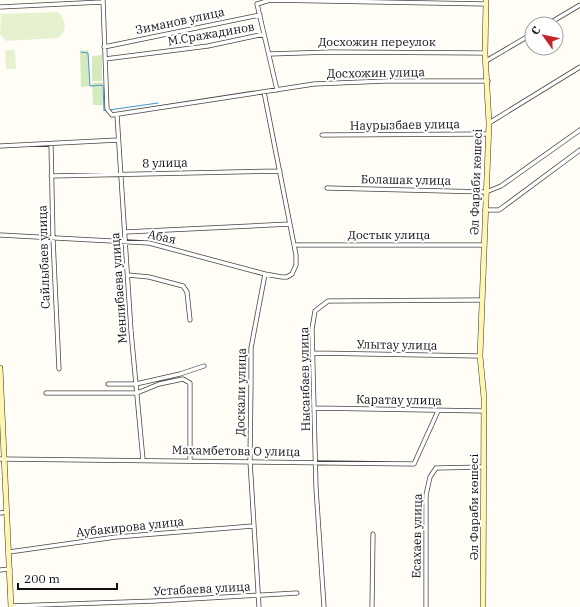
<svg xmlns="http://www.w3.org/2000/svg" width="580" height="607" viewBox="0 0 580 607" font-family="'IBM Plex Serif',serif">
	<rect width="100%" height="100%" fill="#fffdf5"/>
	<path fill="#d5ebbd" d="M 88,50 L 90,86 L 81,87 L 80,51 Z
		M 102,55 L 102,81 L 92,81 L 92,56 Z
		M 102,82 L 103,105 L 93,105 L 92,83 Z"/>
	<path fill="#e6f2cf" d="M 58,12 C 66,20 68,30 58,38 L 6,41 L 0,34 L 1,14 Z
		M 5,50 L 15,50 L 16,69 L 6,69 Z"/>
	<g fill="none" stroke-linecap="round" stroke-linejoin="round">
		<path stroke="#3f96cf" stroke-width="1" d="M 81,52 L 88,53 L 90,86 L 103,85 L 104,111 L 105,110
			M 109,110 L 158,103"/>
		<defs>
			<path id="street" d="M 103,0 L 107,109 L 112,115 L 314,84 L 386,81 L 488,81
				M 0,7 L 102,2
				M 548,24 L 580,5
				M 264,34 L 257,4 L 270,0 L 486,4
				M 104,47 L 260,15
				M 269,54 L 331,52 L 485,53
				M 105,59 L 208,46 L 264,34 L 277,90
				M 486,61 L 532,34
				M 117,115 L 131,331 L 143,460
				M 489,123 L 580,67
				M 322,135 L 488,134
				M 51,144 L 53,239 L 59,369
				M 0,146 L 118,140
				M 51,176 L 280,171
				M 327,188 L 486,192 L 501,186 L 580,130
				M 485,210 L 499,210 L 580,150
				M 125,232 L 290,224
				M 0,235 L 149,243 L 265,274 L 282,277 L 287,277 L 292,274 L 296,265 L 296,255 L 264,92
				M 294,245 L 484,245
				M 128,275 L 149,277 L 183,286 L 187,292 L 190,320
				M 313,353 L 480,356
				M 108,384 L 136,384 L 180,374 L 204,366
				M 46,393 L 137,393 L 159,384 L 183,379 L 190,383 L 190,460
				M 315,408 L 484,411
				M 0,459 L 414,464 L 438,411
				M 0,513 L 7,512
				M 9,552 L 116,537 L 253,526
				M 0,570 L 10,569
				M 11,606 L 155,601 L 297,593
				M 259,607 L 250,461 L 251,379 L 251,348 L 265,274
				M 324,607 L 316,488 L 312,329 L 315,311 L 328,301 L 481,300
				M 372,607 L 373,534
				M 426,607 L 426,495 L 430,477 L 436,468 L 484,467"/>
			<path id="secondary" d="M 0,368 L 11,607
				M 483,607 L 484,398 L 480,356 L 489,123 L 485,53 L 486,0"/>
		</defs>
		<use href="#street" stroke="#444" stroke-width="5"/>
		<use href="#secondary" stroke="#333" stroke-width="6"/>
		<use href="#street" stroke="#fff" stroke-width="3.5"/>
		<use href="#secondary" stroke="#fff6b0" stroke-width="5"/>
	</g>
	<g text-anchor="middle" stroke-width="4" stroke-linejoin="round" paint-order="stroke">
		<g font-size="12" fill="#111" stroke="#fff">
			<text transform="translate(180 21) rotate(-12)" y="4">Зиманов улица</text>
			<text transform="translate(211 34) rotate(-10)" y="4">М.Сражадинов</text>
			<text x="377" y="46">Досхожин переулок</text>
			<text transform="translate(376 73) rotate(-1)" y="4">Досхожин улица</text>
			<text transform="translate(405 125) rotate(-1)" y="4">Наурызбаев улица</text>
			<text transform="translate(165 163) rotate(-1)" y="4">8 улица</text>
			<text transform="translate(406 180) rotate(1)" y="4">Болашак улица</text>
			<text transform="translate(476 182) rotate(-88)" y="4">Әл Фараби көшесі</text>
			<text x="389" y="239">Достык улица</text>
			<text transform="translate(162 237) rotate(12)" y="4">Абая</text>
			<text transform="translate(44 257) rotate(-92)" y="4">Сайлыбаев улица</text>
			<text transform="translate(119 288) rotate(-94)" y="4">Менлибаева улица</text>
			<text transform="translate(397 345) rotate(1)" y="4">Улытау улица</text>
			<text transform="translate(305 379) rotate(-91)" y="4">Нысанбаев улица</text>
			<text transform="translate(241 392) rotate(-89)" y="4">Доскали улица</text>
			<text transform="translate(399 400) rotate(1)" y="4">Каратау улица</text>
			<text transform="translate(236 451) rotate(1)" y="4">Махамбетова О улица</text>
			<text transform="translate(474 507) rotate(-90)" y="4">Әл Фараби көшесі</text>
			<text transform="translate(130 527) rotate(-6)" y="4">Аубакирова улица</text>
			<text transform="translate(417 536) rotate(-89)" y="4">Есахаев улица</text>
			<text transform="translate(202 589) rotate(-3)" y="4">Устабаева улица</text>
		</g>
	</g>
	<g transform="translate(544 36) rotate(303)"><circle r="19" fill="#ffffff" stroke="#a0a0a0"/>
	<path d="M0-3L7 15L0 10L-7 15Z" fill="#c4262e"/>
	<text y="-6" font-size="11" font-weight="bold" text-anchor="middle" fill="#111111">С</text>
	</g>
	<path d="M18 583v6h99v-6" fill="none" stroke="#111111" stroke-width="2"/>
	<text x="24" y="583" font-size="12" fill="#111111" stroke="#ffffff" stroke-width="3" paint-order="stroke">200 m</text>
</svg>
